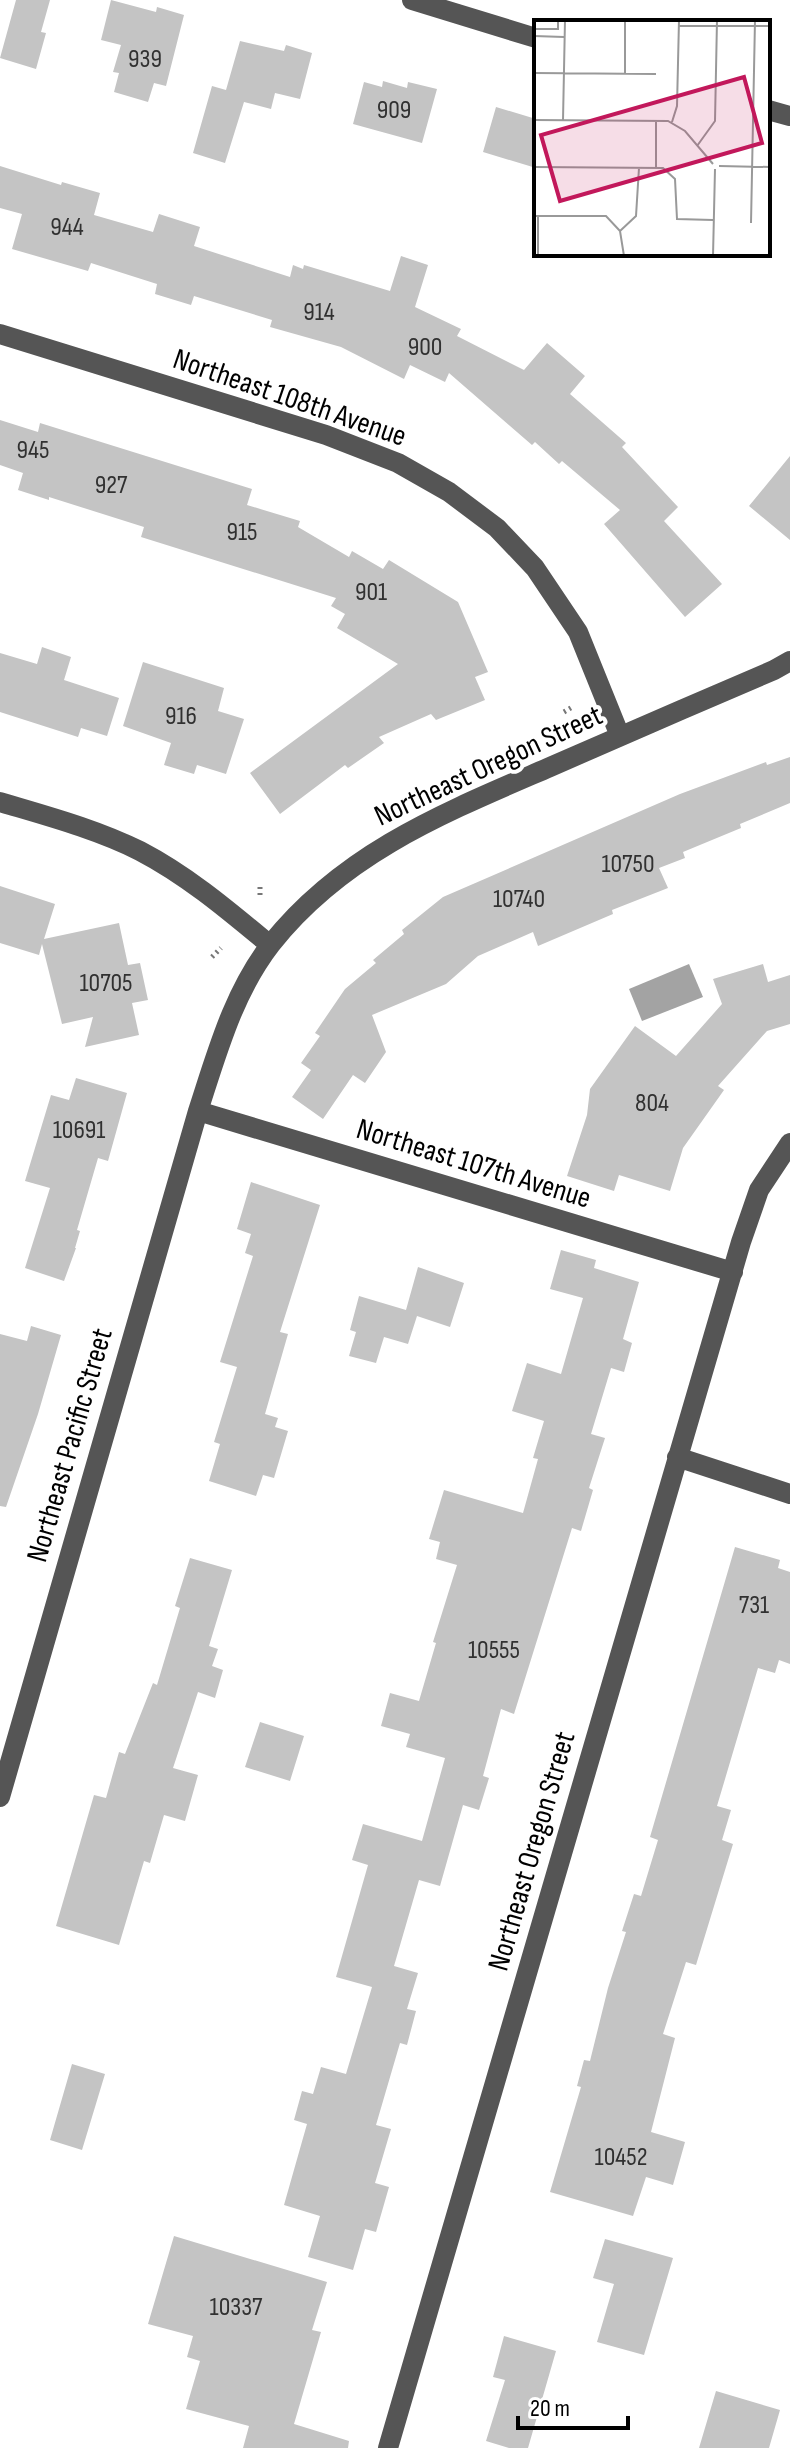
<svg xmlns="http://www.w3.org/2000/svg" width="790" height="2448" viewBox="0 0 790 2448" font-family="'Sofia Sans Condensed',sans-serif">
	<rect width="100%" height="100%" fill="#fff"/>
	<path fill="#a3a3a3" d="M 689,964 L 703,997 L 642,1021 L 629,989 Z"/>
	<path fill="#c4c4c4" d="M 16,0 L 50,0 L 41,32 L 46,33 L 36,69 L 0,58 Z
		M 111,0 L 156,12 L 157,7 L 184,15 L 166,86 L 154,83 L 148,102 L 114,92 L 119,73 L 113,72 L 121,45 L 101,40 Z
		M 240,41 L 284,51 L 286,45 L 312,53 L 300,99 L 275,93 L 271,109 L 244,102 L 225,163 L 193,153 L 212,86 L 226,90 Z
		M 383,81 L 407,88 L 408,82 L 437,89 L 422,143 L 353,124 L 364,82 L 382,87 Z
		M 496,107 L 536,119 L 536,168 L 483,152 Z
		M 0,166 L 61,185 L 62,182 L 100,193 L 94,215 L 153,232 L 159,214 L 200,227 L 194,246 L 290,277 L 293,265 L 303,269 L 304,265 L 390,291 L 401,256 L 428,265 L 415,307 L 461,329 L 457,336 L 524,370 L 547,343 L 585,376 L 570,394 L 626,443 L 622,447 L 678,507 L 664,521 L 722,584 L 685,617 L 604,524 L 620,510 L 562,461 L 559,464 L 535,442 L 532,445 L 449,373 L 445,382 L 410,365 L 404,379 L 341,347 L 270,327 L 272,320 L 194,296 L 191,305 L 155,294 L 157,284 L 91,263 L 88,271 L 12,249 L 22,214 L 0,208 Z
		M 0,420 L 38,432 L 40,423 L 252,489 L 247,505 L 300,521 L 298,527 L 349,557 L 352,551 L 383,569 L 389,560 L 458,602 L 488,672 L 475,677 L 485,700 L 436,720 L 431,714 L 379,737 L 384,743 L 348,768 L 345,765 L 280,814 L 250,773 L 398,664 L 337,628 L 345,614 L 331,606 L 336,598 L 141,537 L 144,527 L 49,497 L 49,500 L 18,490 L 23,473 L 0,465 Z
		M 790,456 L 790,540 L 749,506 Z
		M 42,647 L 71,657 L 64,680 L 119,698 L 107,736 L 81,728 L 78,737 L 0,712 L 0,653 L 37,664 Z
		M 143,662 L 224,688 L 218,711 L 244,719 L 226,774 L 197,765 L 194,774 L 164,765 L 171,743 L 123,726 Z
		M 790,757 L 790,803 L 740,824 L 741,828 L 683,852 L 685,858 L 659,868 L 668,888 L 612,910 L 613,914 L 538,946 L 533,932 L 478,956 L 446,984 L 372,1015 L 386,1052 L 365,1083 L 353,1075 L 323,1119 L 292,1097 L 311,1070 L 301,1063 L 320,1036 L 315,1033 L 345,989 L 376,963 L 373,960 L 404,934 L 402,930 L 443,897 L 680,794 L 766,762 L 767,765 Z
		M 0,886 L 55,904 L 44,939 L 119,923 L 128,965 L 140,963 L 148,1000 L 132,1003 L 139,1035 L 85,1047 L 93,1017 L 62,1024 L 42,944 L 39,955 L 0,943 Z
		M 763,964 L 768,982 L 790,975 L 790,1024 L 767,1031 L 718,1086 L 724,1090 L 683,1148 L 670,1191 L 619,1175 L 614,1191 L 567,1176 L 587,1115 L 590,1089 L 635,1026 L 676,1056 L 722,1004 L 713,979 Z
		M 76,1078 L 127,1093 L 108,1161 L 98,1158 L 77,1230 L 80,1231 L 75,1248 L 76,1248 L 64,1281 L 25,1268 L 50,1188 L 25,1181 L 51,1095 L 69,1100 Z
		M 251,1182 L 320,1205 L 280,1332 L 288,1334 L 265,1414 L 278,1418 L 275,1427 L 288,1431 L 274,1478 L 263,1475 L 256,1496 L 209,1481 L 220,1444 L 214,1442 L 237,1367 L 220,1362 L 253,1256 L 245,1253 L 251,1234 L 237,1229 Z
		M 561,1250 L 596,1260 L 594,1268 L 639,1282 L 623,1339 L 632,1343 L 624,1372 L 611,1368 L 591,1434 L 605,1438 L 589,1488 L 593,1490 L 581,1531 L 572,1528 L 514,1714 L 501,1709 L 483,1776 L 489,1778 L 479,1810 L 463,1805 L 440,1886 L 419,1880 L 394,1966 L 418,1973 L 407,2009 L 416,2011 L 407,2045 L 400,2043 L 376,2125 L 391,2129 L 375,2183 L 389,2187 L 376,2232 L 365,2229 L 353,2270 L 308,2257 L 320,2216 L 284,2205 L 307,2124 L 294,2120 L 302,2091 L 313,2094 L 321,2067 L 346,2074 L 372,1987 L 336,1977 L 368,1865 L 352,1860 L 363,1824 L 422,1841 L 445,1758 L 406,1747 L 410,1734 L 381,1726 L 390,1693 L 419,1701 L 436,1643 L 433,1642 L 457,1565 L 436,1559 L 440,1542 L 429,1539 L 444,1490 L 523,1513 L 538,1459 L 533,1458 L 544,1421 L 512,1411 L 527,1363 L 561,1374 L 583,1298 L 550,1289 Z
		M 418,1267 L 464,1283 L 450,1327 L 417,1316 L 408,1344 L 384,1337 L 376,1363 L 349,1356 L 356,1332 L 350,1330 L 359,1296 L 406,1310 Z
		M 31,1326 L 61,1335 L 38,1414 L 6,1507 L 0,1506 L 0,1334 L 27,1341 Z
		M 735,1547 L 780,1560 L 778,1568 L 790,1572 L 790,1664 L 779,1660 L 775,1673 L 758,1668 L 717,1806 L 731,1810 L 722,1840 L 733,1844 L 696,1965 L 686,1962 L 663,2034 L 675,2038 L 651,2132 L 685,2142 L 673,2185 L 646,2177 L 633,2216 L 550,2192 L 581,2087 L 577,2086 L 584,2060 L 590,2061 L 608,1988 L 626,1932 L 622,1931 L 634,1894 L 641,1896 L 658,1840 L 650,1837 Z
		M 190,1558 L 232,1570 L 209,1646 L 218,1649 L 212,1666 L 223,1670 L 215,1698 L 198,1692 L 173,1768 L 198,1775 L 185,1821 L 164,1815 L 150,1863 L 144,1861 L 119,1945 L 56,1926 L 94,1795 L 106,1798 L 119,1752 L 125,1754 L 153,1683 L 157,1685 L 180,1608 L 175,1606 Z
		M 260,1722 L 304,1736 L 290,1781 L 245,1767 Z
		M 72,2064 L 105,2074 L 82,2150 L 50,2140 Z
		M 174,2236 L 327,2282 L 312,2330 L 321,2332 L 294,2424 L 349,2441 L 348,2448 L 243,2448 L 249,2426 L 186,2409 L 200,2361 L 187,2357 L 193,2336 L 148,2324 Z
		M 605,2239 L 673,2258 L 644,2355 L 597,2342 L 614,2284 L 593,2278 Z
		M 504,2336 L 556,2351 L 528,2448 L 509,2448 L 486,2441 L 505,2380 L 493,2377 Z
		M 716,2391 L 780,2410 L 769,2448 L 699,2448 Z"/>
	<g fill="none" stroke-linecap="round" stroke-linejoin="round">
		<path stroke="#777" stroke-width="5" stroke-dasharray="2 4" stroke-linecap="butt" d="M 564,712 L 574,706
			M 260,887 L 260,897
			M 212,957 L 221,948"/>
		<path stroke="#555" stroke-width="20" d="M 412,0 L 536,38
			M 768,110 L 790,116
			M 0,334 L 326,435 L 398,463 L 449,492 L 497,528 L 535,568 L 578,632 L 620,736
			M 0,802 C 47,816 96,829 140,851 C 188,876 229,911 270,945
			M 198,1111 L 733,1272
			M 677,1457 L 790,1494
			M 0,1797 L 198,1111 C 217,1053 233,993 271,944 C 344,852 446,812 550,767 C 625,734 699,702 774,670 L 790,661
			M 388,2448 L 741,1242 L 759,1190 L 790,1143"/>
	</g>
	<g text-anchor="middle" stroke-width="8" stroke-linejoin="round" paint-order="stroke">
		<g font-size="26" fill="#313131">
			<text x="145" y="67">939</text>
			<text x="394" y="118">909</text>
			<text x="67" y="235">944</text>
			<text x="319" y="320">914</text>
			<text x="425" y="355">900</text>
			<text x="33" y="458">945</text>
			<text x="111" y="493">927</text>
			<text x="242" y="540">915</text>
			<text x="371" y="600">901</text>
			<text x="181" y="724">916</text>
			<text x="628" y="872">10750</text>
			<text x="519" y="907">10740</text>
			<text x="106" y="991">10705</text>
			<text x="652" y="1111">804</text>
			<text x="79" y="1138">10691</text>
			<text x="754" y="1613">731</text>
			<text x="494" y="1658">10555</text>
			<text x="621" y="2165">10452</text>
			<text x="236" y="2315">10337</text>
		</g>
		<g font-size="30" fill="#000" stroke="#fff">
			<text transform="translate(290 397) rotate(19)" y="10">Northeast 108th Avenue</text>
			<text transform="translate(488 765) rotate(-25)" y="10">Northeast Oregon Street</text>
			<text transform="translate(474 1163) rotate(17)" y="10">Northeast 107th Avenue</text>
			<text transform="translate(69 1445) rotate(-74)" y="10">Northeast Pacific Street</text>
			<text transform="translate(531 1851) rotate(-74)" y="10">Northeast Oregon Street</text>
		</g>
	</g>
	<g transform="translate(534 20)">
		<rect width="236" height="236" fill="#fff"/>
		<path fill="none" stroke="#999" stroke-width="2" d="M 145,6 L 236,6M 0,9 L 24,9 L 24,0M 0,16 L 30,17M 0,53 L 122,54M 91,53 L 91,0M 0,100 L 134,101 L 151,111 L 179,144M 29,100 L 31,0M 138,102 L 143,86 L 145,0M 163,126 L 181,101 L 183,0M 185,146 L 236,147M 0,147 L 129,148 L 141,159 L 143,199 L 179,200M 122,148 L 122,100M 0,196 L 72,196 L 86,211 L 90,236M 4,196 L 4,236M 217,203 L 221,0M 86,211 L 102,196 L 105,148M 179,236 L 181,149"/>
		<path fill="#c2185b" fill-opacity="0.15" stroke="#c2185b" stroke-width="4" d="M 210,57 L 228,123 L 26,181 L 7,115 Z"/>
		<rect width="236" height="236" fill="none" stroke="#000" stroke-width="4"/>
	</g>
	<path d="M518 2416v12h110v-12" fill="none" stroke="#000000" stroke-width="4"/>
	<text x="530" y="2416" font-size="24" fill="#000000" stroke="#ffffff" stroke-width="6" paint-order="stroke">20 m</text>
</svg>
